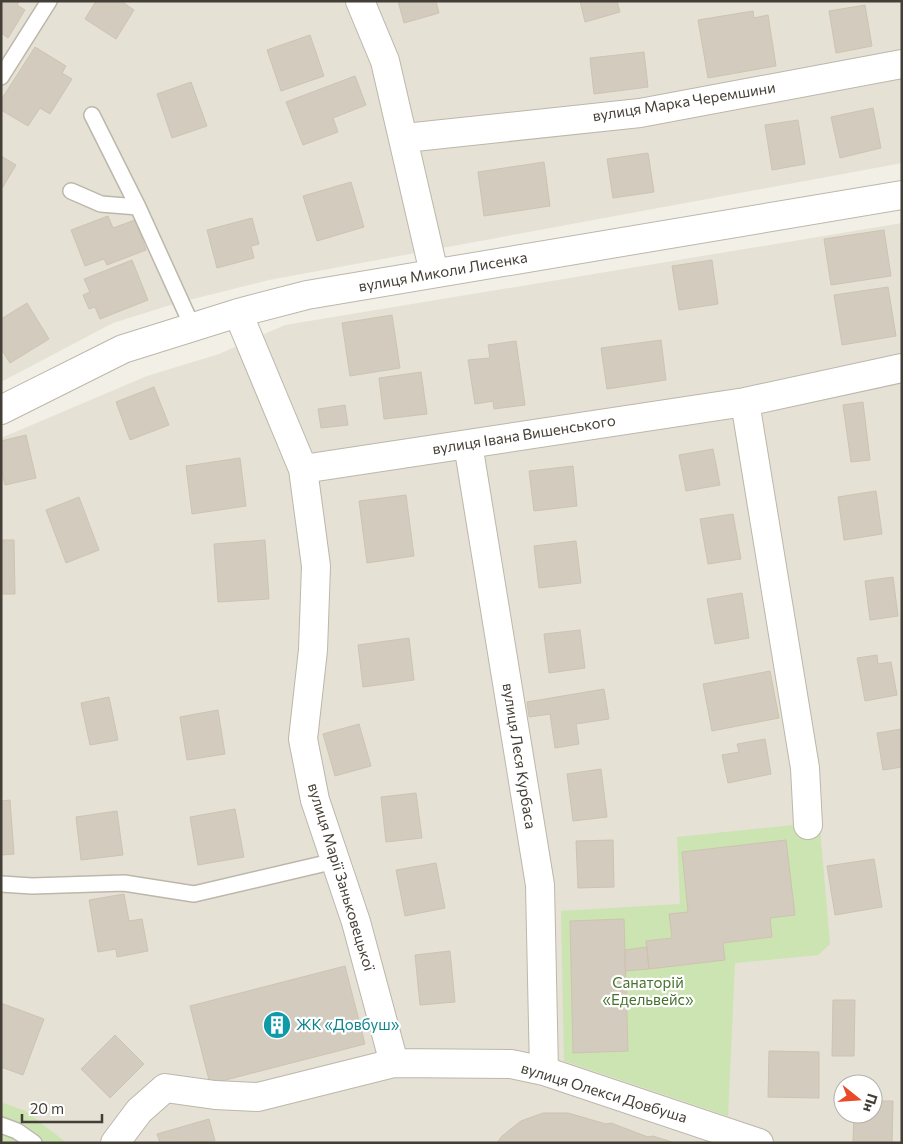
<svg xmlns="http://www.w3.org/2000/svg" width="903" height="1144" viewBox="0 0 903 1144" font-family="Commissioner,sans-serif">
	<rect width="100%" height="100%" fill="#f2efe7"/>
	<path fill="#e5e1d5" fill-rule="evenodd" d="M 1,1 L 902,1 L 902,163 L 269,280 L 177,303 L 113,323 L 1,382 Z
		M 902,223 L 902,1143 L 67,1143 L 26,1111 L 1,1102 L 1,438 L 147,376 L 219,354 L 285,325 ZM 843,1084 L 873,1084 L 873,1114 L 843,1114 Z"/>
	<path fill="#cce3b2" d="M 804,824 L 820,829 L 830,944 L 818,955 L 735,963 L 728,1116 L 564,1061 L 561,911 L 680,904 L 677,837 Z
		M 1,1102 L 26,1111 L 67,1143 L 1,1143 Z"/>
	<path fill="#d3cbbd" stroke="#cdc3b1" d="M 1,1 L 19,1 L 17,5 L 25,10 L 8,38 L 1,33 Z
		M 96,1 L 121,1 L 134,10 L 116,39 L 85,19 Z
		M 398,1 L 436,1 L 439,13 L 404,23 Z
		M 580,1 L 617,1 L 620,12 L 585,22 Z
		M 865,5 L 872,46 L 836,53 L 829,11 Z
		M 753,11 L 754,18 L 768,15 L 776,66 L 708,78 L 698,20 Z
		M 310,35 L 324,76 L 281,91 L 267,50 Z
		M 35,47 L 66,66 L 62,73 L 72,79 L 50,114 L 40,108 L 28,126 L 1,110 L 1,100 Z
		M 644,52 L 648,87 L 594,94 L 590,58 Z
		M 355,76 L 366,105 L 333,118 L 338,132 L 303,145 L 286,102 Z
		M 191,82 L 207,126 L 172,138 L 157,94 Z
		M 873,108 L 881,148 L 840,158 L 831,117 Z
		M 798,120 L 805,164 L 772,170 L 765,125 Z
		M 648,153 L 654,192 L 613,198 L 607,159 Z
		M 1,156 L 16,165 L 1,190 Z
		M 544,162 L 550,206 L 484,216 L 478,172 Z
		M 351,182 L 364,227 L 317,241 L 303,196 Z
		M 108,216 L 113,228 L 135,220 L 146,250 L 107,265 L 104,259 L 85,266 L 71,230 Z
		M 252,218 L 259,244 L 251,246 L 254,258 L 217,268 L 207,230 Z
		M 884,230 L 891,276 L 831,285 L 824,239 Z
		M 132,260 L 148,300 L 100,319 L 95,307 L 89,309 L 83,295 L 90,292 L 84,279 Z
		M 712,260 L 718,304 L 679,310 L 672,266 Z
		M 888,287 L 896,336 L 842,345 L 834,295 Z
		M 27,303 L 49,339 L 10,363 L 1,349 L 1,319 Z
		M 392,315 L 400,368 L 350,376 L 342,323 Z
		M 661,340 L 666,380 L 607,389 L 601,348 Z
		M 516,341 L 525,405 L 494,409 L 493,401 L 475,404 L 468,360 L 490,358 L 488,345 Z
		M 421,372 L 427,414 L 384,419 L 379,378 Z
		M 154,387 L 169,425 L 130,440 L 116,402 Z
		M 863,402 L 870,460 L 851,462 L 843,405 Z
		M 345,405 L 348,425 L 321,428 L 318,409 Z
		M 26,435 L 36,478 L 5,485 L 1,469 L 1,441 Z
		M 713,449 L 720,485 L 686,491 L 679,455 Z
		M 240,458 L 246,506 L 192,514 L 186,466 Z
		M 573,466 L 577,506 L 534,511 L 529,471 Z
		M 876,491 L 882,534 L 844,540 L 838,497 Z
		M 406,495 L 414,556 L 367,563 L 359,501 Z
		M 79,497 L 99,550 L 66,563 L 46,510 Z
		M 733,514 L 741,559 L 708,564 L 700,519 Z
		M 1,540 L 14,540 L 15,594 L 1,594 Z
		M 265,540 L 269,599 L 218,602 L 214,544 Z
		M 576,541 L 581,583 L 539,588 L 534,546 Z
		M 893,577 L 898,616 L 870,620 L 865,581 Z
		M 742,593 L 749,638 L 715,644 L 707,599 Z
		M 580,630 L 585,668 L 549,673 L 544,634 Z
		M 409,638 L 414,680 L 363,687 L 358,645 Z
		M 877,655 L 878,664 L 891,662 L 897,695 L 865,701 L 857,658 Z
		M 770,671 L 779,718 L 712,731 L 703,684 Z
		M 604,689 L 609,719 L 576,724 L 579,744 L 555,748 L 550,714 L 529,717 L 527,702 Z
		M 109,697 L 118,740 L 90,745 L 81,703 Z
		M 218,710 L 225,754 L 187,760 L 180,717 Z
		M 359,724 L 371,766 L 335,776 L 323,734 Z
		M 902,729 L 902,767 L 883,770 L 877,733 Z
		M 765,739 L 771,774 L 728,783 L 722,755 L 739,752 L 737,744 Z
		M 601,769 L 607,817 L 573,821 L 567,774 Z
		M 416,793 L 422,838 L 386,842 L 381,797 Z
		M 10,800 L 14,854 L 1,855 L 1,801 Z
		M 235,809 L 244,857 L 198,865 L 190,817 Z
		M 117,811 L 123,855 L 81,860 L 76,817 Z
		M 613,840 L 614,887 L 578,888 L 576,841 Z
		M 786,840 L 795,915 L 770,918 L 772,937 L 723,943 L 725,960 L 649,969 L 646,941 L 672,938 L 669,914 L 688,912 L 682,852 Z
		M 874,859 L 882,907 L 835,915 L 827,866 Z
		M 436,863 L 445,908 L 405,916 L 396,870 Z
		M 124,894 L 129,921 L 142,919 L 148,951 L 117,957 L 116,949 L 98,952 L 89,900 Z
		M 624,919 L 628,1051 L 573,1053 L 570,921 Z
		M 647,947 L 649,969 L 625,971 L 625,950 Z
		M 450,951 L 455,1002 L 420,1005 L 415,955 Z
		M 345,966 L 365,1044 L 210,1084 L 190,1006 Z
		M 833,1000 L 855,1000 L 854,1056 L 832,1056 Z
		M 1,1003 L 44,1019 L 23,1075 L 1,1067 Z
		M 115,1035 L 144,1064 L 110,1098 L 81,1069 Z
		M 769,1051 L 819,1052 L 819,1098 L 768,1097 Z
		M 873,1101 L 893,1101 L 892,1143 L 853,1143 L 854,1114 L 873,1114 Z
		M 543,1113 L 568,1113 L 606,1124 L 611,1123 L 648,1137 L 653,1136 L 675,1143 L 497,1143 L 502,1136 L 521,1121 Z
		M 209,1119 L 215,1141 L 160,1143 L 157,1134 Z"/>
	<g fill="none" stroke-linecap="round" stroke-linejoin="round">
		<defs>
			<path id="lane" d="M 1,77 L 49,1
				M 92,115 L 138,207 L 193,328
				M 71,191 L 101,204 L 138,207
				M 1,884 L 32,886 L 124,883 L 194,894 L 335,861
				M 1,1125 L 17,1131 L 34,1143"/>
			<path id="street" d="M 360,1 L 385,61 L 434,273
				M 405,138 L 640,113 L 902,64
				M 238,313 L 303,469 L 316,566 L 313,650 L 303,739 L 315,800 L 356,922 L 394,1063
				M 745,402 L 805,768 L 808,825
				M 1,410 L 123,349 L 238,313 L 307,295 L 902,195
				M 468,444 L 540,885 L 544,1071
				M 303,469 L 745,402 L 902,368
				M 115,1143 L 139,1111 L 165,1088 L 215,1095 L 258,1097 L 394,1063 L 511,1064 L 544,1071 L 759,1143"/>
		</defs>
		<use href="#lane" stroke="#bdb7aa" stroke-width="18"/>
		<use href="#street" stroke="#bdb7aa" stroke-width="30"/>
		<use href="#lane" stroke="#fff" stroke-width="15"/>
		<use href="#street" stroke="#fff" stroke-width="28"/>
	</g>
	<defs>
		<symbol id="building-disc" viewBox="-11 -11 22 22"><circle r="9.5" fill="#0f9aa8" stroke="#fff"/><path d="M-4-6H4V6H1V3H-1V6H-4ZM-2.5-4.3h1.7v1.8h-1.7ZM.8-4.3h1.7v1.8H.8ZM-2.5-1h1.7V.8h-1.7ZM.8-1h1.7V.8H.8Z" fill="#fff"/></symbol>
	</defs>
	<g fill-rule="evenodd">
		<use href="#building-disc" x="261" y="1009" width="32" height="32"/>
	</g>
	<g text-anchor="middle" stroke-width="4.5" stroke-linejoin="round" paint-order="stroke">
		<g font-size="15" fill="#443f36" stroke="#fff">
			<text transform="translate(684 102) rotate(-9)" y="5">вулиця Марка Черемшини</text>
			<text transform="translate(443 272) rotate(-10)" y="5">вулиця Миколи Лисенка</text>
			<text transform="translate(524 435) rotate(-9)" y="5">вулиця Івана Вишенського</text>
			<text transform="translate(519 756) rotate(81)" y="5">вулиця Леся Курбаса</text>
			<text transform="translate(341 877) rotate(73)" y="5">вулиця Марії Заньковецької</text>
			<text transform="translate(604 1093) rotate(17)" y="5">вулиця Олекси Довбуша</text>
		</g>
		<g font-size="15" fill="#46722e" stroke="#fff">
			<text x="648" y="988">Санаторій<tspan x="648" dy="17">«Едельвейс»</tspan></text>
		</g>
		<g font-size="15" fill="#0d838f" stroke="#fff" text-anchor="start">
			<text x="296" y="1030">ЖК «Довбуш»</text>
		</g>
	</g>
	<rect width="903" height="1144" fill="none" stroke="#443f36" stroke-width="5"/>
	<g transform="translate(858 1099) rotate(107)"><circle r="24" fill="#ffffff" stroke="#b4b2af"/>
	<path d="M0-4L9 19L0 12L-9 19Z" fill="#e94a27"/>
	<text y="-8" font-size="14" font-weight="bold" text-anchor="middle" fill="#443f36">Пн</text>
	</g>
	<path d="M22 1114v8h80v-8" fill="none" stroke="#443f36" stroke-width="2.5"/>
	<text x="30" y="1114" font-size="15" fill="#443f36" stroke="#ffffff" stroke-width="4" paint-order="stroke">20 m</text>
</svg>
